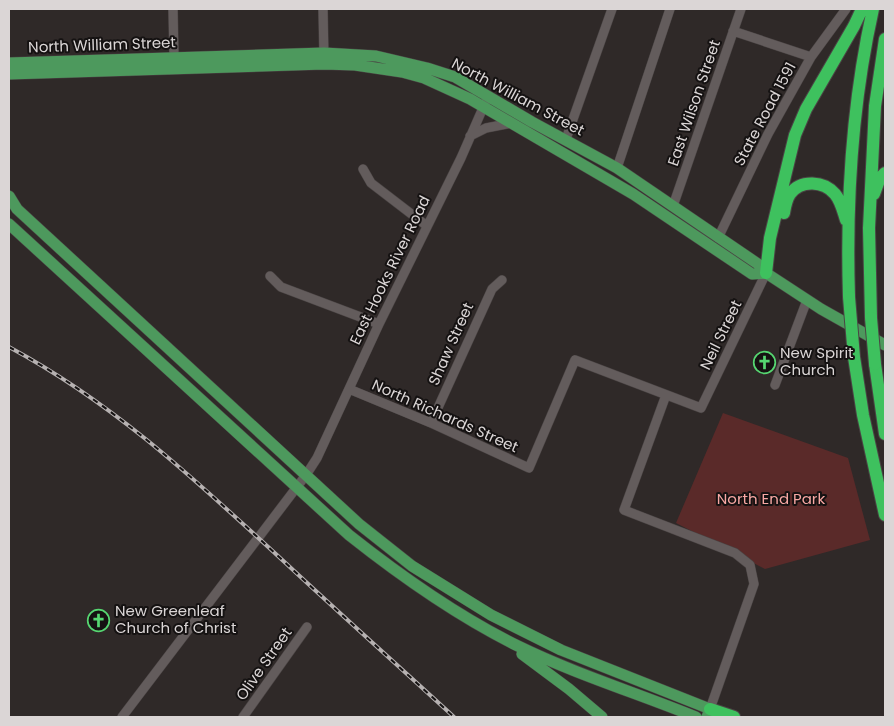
<svg xmlns="http://www.w3.org/2000/svg" width="894" height="726" viewBox="0 0 894 726" font-family="Poppins,sans-serif">
	<rect width="100%" height="100%" fill="#2f2928"/>
	<path fill="#5a2a29" d="M 723,413 L 848,458 L 870,540 L 765,569 L 676,523 Z"/>
	<g fill="none" stroke-linecap="round" stroke-linejoin="round">
		<defs>
			<path id="minor" d="M 173,9 L 174,57
				M 323,9 L 324,58
				M 733,31 L 811,57
				M 470,136 L 486,128 L 512,123
				M 566,139 L 612,9
				M 617,168 L 670,9
				M 363,169 L 371,183 L 427,226
				M 673,206 L 741,9
				M 718,238 L 768,134 L 811,57 L 846,9
				M 270,276 L 281,287 L 379,324
				M 775,385 L 807,300
				M 349,389 L 431,423 L 529,468 L 575,360 L 701,408 L 766,273
				M 666,395 L 624,510 L 735,553 L 750,565 L 754,584 L 710,709
				M 431,423 L 492,289 L 502,280
				M 122,717 L 306,475 L 317,458 L 379,324 L 461,158 L 486,101
				M 243,717 L 307,627"/>
			<path id="major" d="M 9,63 L 324,53 L 376,56 L 427,68 L 455,77 L 532,122 L 617,168 L 758,264 L 766,273 L 821,309 L 885,345
				M 9,74 L 324,64 L 355,65 L 402,72 L 424,78 L 470,99 L 633,194 L 752,274 L 766,273
				M 9,196 L 17,209 L 359,524 L 412,566 L 491,615 L 561,650 L 710,709 L 707,717
				M 9,224 L 349,535 C 402,577 457,616 518,646 C 575,674 637,693 696,717
				M 522,654 L 569,689 L 602,717"/>
			<path id="highway" d="M 874,194 L 880,178 L 885,173
				M 784,213 C 785,207 786,200 790,194 C 801,179 824,181 835,194 C 841,201 843,211 846,220
				M 766,273 L 770,238 L 795,135 L 806,109 L 854,26 L 862,9
				M 849,297 C 846,201 852,103 873,9
				M 871,318 L 869,228 L 875,106 L 885,39
				M 854,357 L 863,415 L 885,515
				M 875,364 L 885,434
				M 710,709 L 734,717"/>
		</defs>
		<use href="#minor" stroke="#4a4444" stroke-width="10"/>
		<use href="#major" stroke="#4a4444" stroke-width="12"/>
		<use href="#highway" stroke="#4a4444" stroke-width="14"/>
		<use href="#minor" stroke="#635c5c" stroke-width="9"/>
		<use href="#major" stroke="#4d995d" stroke-width="11"/>
		<use href="#highway" stroke="#3ec15e" stroke-width="12"/>
		<defs>
			<path id="rail" d="M 9,347 C 113,403 191,476 278,556 C 336,610 395,663 454,717"/>
		</defs>
		<use href="#rail" stroke="#b6b1b1" stroke-width="4"/>
		<use href="#rail" stroke="#151212" stroke-width="2" stroke-dasharray="5.5" stroke-linecap="butt"/>
		<defs>
			<path id="highway-bridge" d="M 849,297 L 854,357
				M 871,318 L 875,364"/>
		</defs>
		<use href="#highway-bridge" stroke="#4a4444" stroke-width="14" stroke-linecap="butt"/>
		<use href="#highway-bridge" stroke="#3ec15e" stroke-width="12"/>
	</g>
	<defs>
		<symbol id="church-ring" viewBox="-11 -11 22 22"><circle r="9.5" fill="#151212" stroke="#56d671" stroke-width="1.5"/><path d="M-1.2-6h2.4v3.5h3.3v2.4h-3.3V6h-2.4V-.1h-3.3v-2.4h3.3Z" fill="#56d671"/></symbol>
	</defs>
	<g fill-rule="evenodd">
		<use href="#church-ring" x="752" y="350" width="25" height="25"/>
		<use href="#church-ring" x="86" y="608" width="25" height="25"/>
	</g>
	<g text-anchor="middle" stroke-width="4" stroke-linejoin="round" paint-order="stroke">
		<g font-size="15" fill="#dbd6d6" stroke="#151212">
			<text transform="translate(102 45) rotate(-2)" y="5">North William Street</text>
			<text transform="translate(518 97) rotate(28)" y="5">North William Street</text>
			<text transform="translate(694 103) rotate(-71)" y="5">East Wilson Street</text>
			<text transform="translate(765 114) rotate(-62)" y="5">State Road 1591</text>
			<text transform="translate(390 270) rotate(-64)" y="5">East Hooks River Road</text>
			<text transform="translate(721 335) rotate(-64)" y="5">Neil Street</text>
			<text transform="translate(451 344) rotate(-66)" y="5">Shaw Street</text>
			<text transform="translate(445 416) rotate(24)" y="5">North Richards Street</text>
			<text transform="translate(264 664) rotate(-55)" y="5">Olive Street</text>
		</g>
		<g font-size="15" fill="#dbd6d6" stroke="#151212" text-anchor="start">
			<text x="780" y="358">New Spirit<tspan x="780" dy="17">Church</tspan></text>
			<text x="115" y="616">New Greenleaf<tspan x="115" dy="17">Church of Christ</tspan></text>
		</g>
		<g font-size="15" fill="#f8a8a4" stroke="#151212">
			<text x="771" y="504">North End Park</text>
		</g>
	</g>
	<rect width="894" height="726" fill="none" stroke="#dbd6d6" stroke-width="20"/>
</svg>
